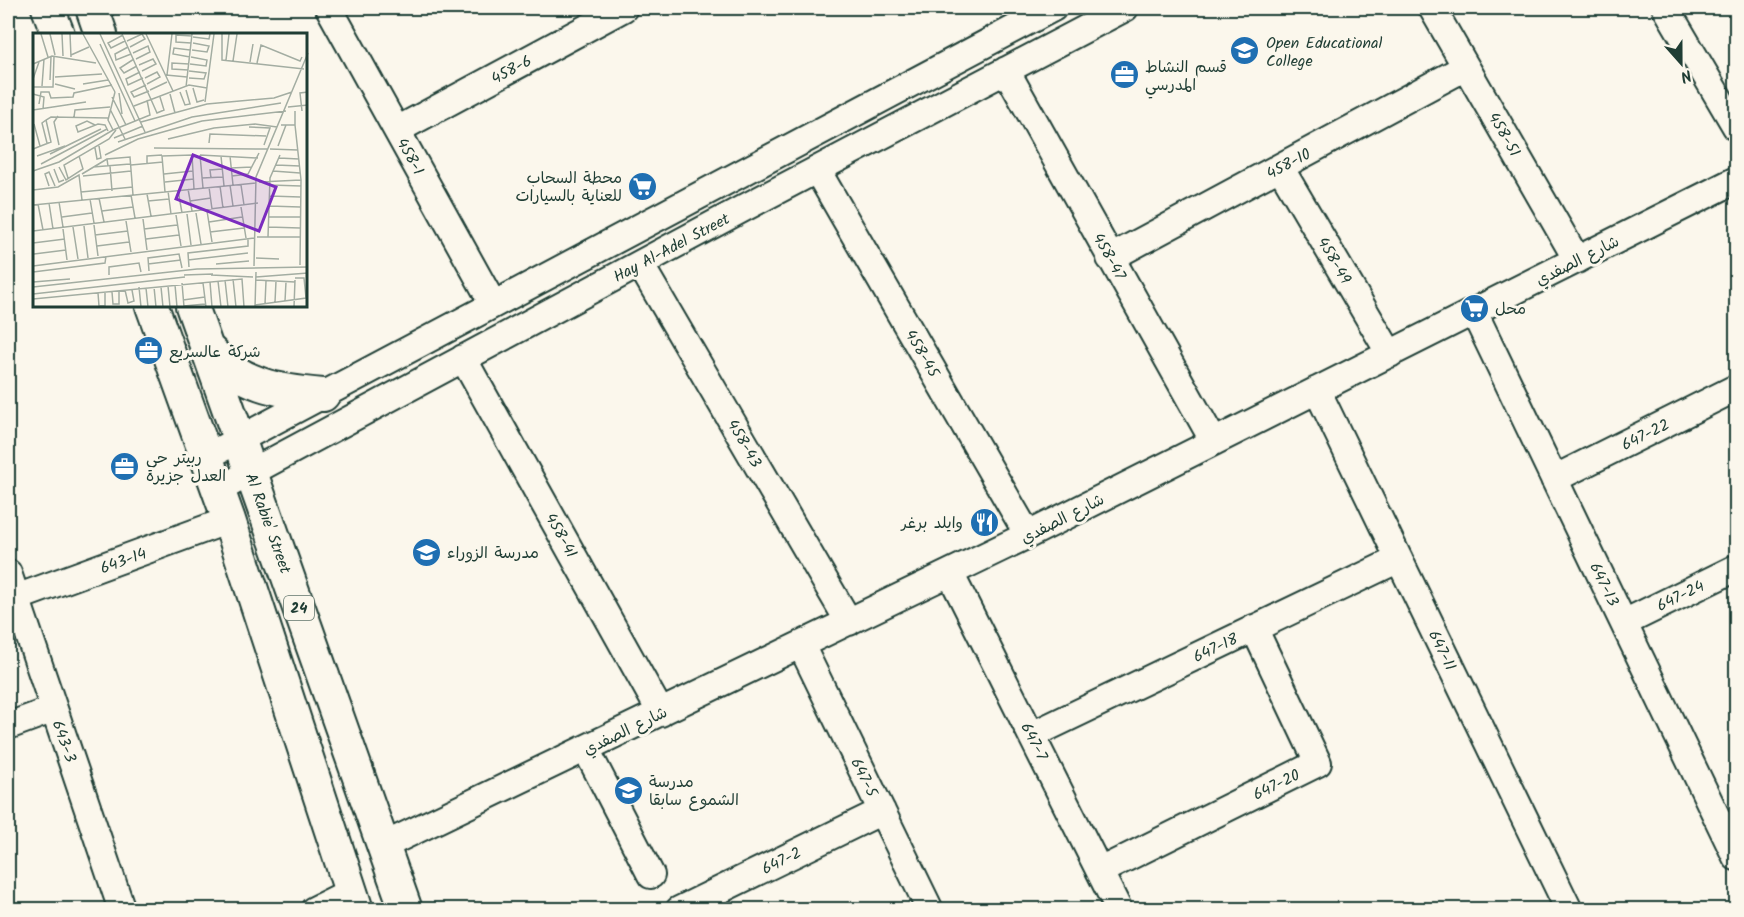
<svg xmlns="http://www.w3.org/2000/svg" width="1744" height="917" viewBox="0 0 1744 917" font-family="Kalam,'Playpen Sans Arabic',sans-serif">
	<rect width="100%" height="100%" fill="#fbf7ec"/>
	<filter id="ink" filterUnits="userSpaceOnUse"><feTurbulence type="fractalNoise" baseFrequency=".0167" numOctaves="2"/><feDisplacementMap in="SourceGraphic" scale="12" xChannelSelector="R" yChannelSelector="G"/><feConvolveMatrix kernelMatrix="1 2 1 2 8 2 1 2 1" color-interpolation-filters="sRGB"/></filter>
	<g filter="url(#ink)">
		<g fill="none" stroke-linecap="round" stroke-linejoin="round">
			<defs>
				<path id="minor" d="M 329,8 L 493,304
					M 1432,8 L 1577,260
					M 1666,8 L 1736,127
					M 1006,70 L 1214,442
					M 397,130 L 624,8
					M 1280,167 L 1390,354
					M 817,170 L 1028,535
					M 1110,258 L 1466,67
					M 640,264 L 849,622
					M 1474,312 L 1736,857
					M 463,358 L 661,713
					M 1317,390 L 1569,910
					M 206,457 L 1053,8
					M 1554,479 L 1736,388
					M 218,490 L 742,209 L 1125,8
					M 8,573 L 122,910
					M 950,573 L 1119,910
					M 16,598 L 229,520
					M 1624,623 L 1736,568
					M 801,645 L 930,910
					M 8,726 L 54,709
					M 1032,735 L 1399,559
					M 586,749 L 651,875
					M 383,846 L 1028,535 L 1736,180
					M 1100,871 L 1318,763 L 1254,628
					M 314,910 L 352,891
					M 679,910 L 882,811"/>
				<path id="major" d="M 48,8 L 58,34
					M 92,8 L 101,34
					M 152,306 L 229,520 L 357,910
					M 192,306 L 406,910
					M 208,349 C 241,385 277,391 323,395"/>
			</defs>
			<use href="#minor" stroke="#1f3d34" stroke-width="30"/>
			<use href="#major" stroke="#1f3d34" stroke-width="36"/>
			<use href="#minor" stroke="#fbf7ec" stroke-width="26"/>
			<use href="#major" stroke="#fbf7ec" stroke-width="32"/>
		</g>
	</g>
	<defs>
		<symbol id="university-disc" viewBox="-11 -11 22 22"><circle r="9.5" fill="#1f6fb2" stroke="#fbf7ec"/><path d="M0-5L7-2L0 1L-7-2ZM-4 1L0 2.5L4 1V4Q0 6-4 4Z" fill="#fff"/></symbol>
		<symbol id="office-disc" viewBox="-11 -11 22 22"><circle r="9.5" fill="#1f6fb2" stroke="#fbf7ec"/><path d="M-6-3h4V-5.5h4V-3h4V5H-6ZM-1-4.5V-3h2v-1.5ZM-6 0V1H6V0Z" fill="#fff"/></symbol>
		<symbol id="supermarket-disc" viewBox="-11 -11 22 22"><circle r="9.5" fill="#1f6fb2" stroke="#fbf7ec"/><path d="M-6-5.5h2.5l.6 2H6L4.5 2H-2.5L-4.4-4H-6ZM-1.5 3.2a1.3 1.3 0 1 0 .1 0ZM3 3.2a1.3 1.3 0 1 0 .1 0Z" fill="#fff"/></symbol>
		<symbol id="restaurant-disc" viewBox="-11 -11 22 22"><circle r="9.5" fill="#1f6fb2" stroke="#fbf7ec"/><path d="M-5-6h1v4h1v-4h1v4h1v-4h1v5L-1.5 .5V6h-2V.5L-5-1ZM5-6V6H3V1.5H1.5Q1.5-4 5-6Z" fill="#fff"/></symbol>
		<symbol id="school-disc" viewBox="-11 -11 22 22"><circle r="9.5" fill="#1f6fb2" stroke="#fbf7ec"/><path d="M0-5L7-2L0 1L-7-2ZM-4 1L0 2.5L4 1V4Q0 6-4 4Z" fill="#fff"/></symbol>
	</defs>
	<g fill-rule="evenodd">
		<use href="#university-disc" x="1228" y="34" width="33" height="33"/>
		<use href="#office-disc" x="1108" y="58" width="33" height="33"/>
		<use href="#supermarket-disc" x="626" y="170" width="33" height="33"/>
		<use href="#supermarket-disc" x="1458" y="292" width="33" height="33"/>
		<use href="#office-disc" x="132" y="334" width="33" height="33"/>
		<use href="#office-disc" x="108" y="450" width="33" height="33"/>
		<use href="#restaurant-disc" x="968" y="506" width="33" height="33"/>
		<use href="#school-disc" x="410" y="536" width="33" height="33"/>
		<use href="#school-disc" x="612" y="774" width="33" height="33"/>
	</g>
	<g text-anchor="middle" stroke-width="6" stroke-linejoin="round" paint-order="stroke">
		<rect fill="#fbf7ec" stroke="#61756b" stroke-width="1.5" x="284" y="596" width="30" height="24" rx="4.5"/>
		<g font-size="15" font-weight="bold" fill="#1f3d34">
			<text x="299" y="613">24</text>
		</g>
		<g font-size="16" fill="#1f3d34" stroke="#fbf7ec" text-anchor="start">
			<text x="1266" y="48">Open Educational<tspan x="1266" dy="18">College</tspan></text>
			<text x="1145" y="72">قسم النشاط<tspan x="1145" dy="18">المدرسي</tspan></text>
			<text x="622" y="183" text-anchor="end">محطة السحاب<tspan x="622" dy="18">للعناية بالسيارات</tspan></text>
			<text x="1495" y="314">محل</text>
			<text x="169" y="357">شركة عالسريع</text>
			<text x="146" y="463">ربيتر حي<tspan x="146" dy="18">العدل جزيرة</tspan></text>
			<text x="963" y="528" text-anchor="end">وايلد برغر</text>
			<text x="447" y="558">مدرسة الزوراء</text>
			<text x="649" y="787">مدرسة<tspan x="649" dy="18">الشموع سابقا</tspan></text>
		</g>
		<g font-size="16" fill="#1f3d34" stroke="#fbf7ec">
			<text transform="translate(511 69) rotate(-28)" y="6">458-6</text>
			<text transform="translate(1505 134) rotate(60)" y="6">458-51</text>
			<text transform="translate(411 156) rotate(61)" y="6">458-1</text>
			<text transform="translate(1288 163) rotate(-28)" y="6">458-10</text>
			<text transform="translate(671 247) rotate(-28)" y="6">Hay Al-Adel Street</text>
			<text transform="translate(1110 256) rotate(61)" y="6">458-47</text>
			<text transform="translate(1335 260) rotate(60)" y="6">458-49</text>
			<text transform="translate(1577 260) rotate(-27)" y="6">شارع الصفدي</text>
			<text transform="translate(923 353) rotate(60)" y="6">458-45</text>
			<text transform="translate(1645 434) rotate(-26)" y="6">647-22</text>
			<text transform="translate(745 443) rotate(60)" y="6">458-43</text>
			<text transform="translate(1062 518) rotate(-27)" y="6">شارع الصفدي</text>
			<text transform="translate(269 523) rotate(70)" y="6">Al Rabie' Street</text>
			<text transform="translate(562 535) rotate(61)" y="6">458-41</text>
			<text transform="translate(123 560) rotate(-20)" y="6">643-14</text>
			<text transform="translate(1605 584) rotate(64)" y="6">647-13</text>
			<text transform="translate(1680 595) rotate(-26)" y="6">647-24</text>
			<text transform="translate(1215 647) rotate(-25)" y="6">647-18</text>
			<text transform="translate(1443 650) rotate(64)" y="6">647-11</text>
			<text transform="translate(625 730) rotate(-26)" y="6">شارع الصفدي</text>
			<text transform="translate(65 741) rotate(71)" y="6">643-3</text>
			<text transform="translate(1035 741) rotate(63)" y="6">647-7</text>
			<text transform="translate(865 777) rotate(64)" y="6">647-5</text>
			<text transform="translate(1276 784) rotate(-26)" y="6">647-20</text>
			<text transform="translate(781 860) rotate(-26)" y="6">647-2</text>
		</g>
	</g>
	<g transform="translate(33 33)">
		<rect width="274" height="274" fill="#fbf7ec"/>
		<path fill="none" stroke="#a3ada2" stroke-width="1.5" d="M 8,1 L 15,24M 17,1 L 22,22M 29,1 L 30,23M 37,1 L 38,24M 50,1 L 82,59M 67,1 L 112,99M 89,1 L 124,80 L 131,77 L 127,64M 113,1 L 140,58M 189,1 L 189,27 L 271,36M 90,2 L 75,10 L 78,15 L 92,8M 160,4 L 176,6 L 177,1M 94,8 L 109,1 L 112,6 L 97,14M 158,10 L 143,9 L 143,2 L 159,3M 67,11 L 102,88M 95,14 L 82,21 L 83,27 L 98,21M 159,17 L 174,19 L 176,13 L 160,10M 100,20 L 115,13 L 117,19 L 103,26M 38,22 L 56,14M 157,24 L 140,21 L 141,15 L 157,17M 101,26 L 87,35 L 91,40 L 104,33M 193,27 L 196,1M 200,28 L 204,1M 217,29 L 220,11M 224,30 L 228,12 L 267,28 L 269,24M 0,31 L 19,23 L 63,30M 157,31 L 173,33 L 174,27 L 158,24M 106,32 L 120,26 L 123,31 L 109,38M 155,37 L 139,36 L 139,30 L 156,31M 107,39 L 93,46 L 95,52 L 110,45M 133,42 L 154,44M 134,42 L 139,1M 22,44 L 69,41M 112,45 L 124,39 L 127,44 L 114,51M 156,45 L 171,46 L 173,40 L 156,38M 0,46 L 6,29M 17,47 L 18,24M 22,51 L 42,56M 50,51 L 75,47M 113,52 L 98,59 L 101,64 L 116,58M 9,53 L 11,26M 0,54 L 20,54 L 21,23M 153,54 L 159,1M 160,55 L 164,69 L 171,67M 117,57 L 134,49M 147,59 L 152,72 L 157,71 L 153,57M 86,60 L 89,81M 0,61 L 11,64 L 10,76M 137,61 L 142,80M 79,64 L 93,92M 172,69 L 181,1M 6,71 L 8,59 L 16,59 L 18,65 L 40,64 L 41,60 L 79,52M 101,73 L 156,52 L 174,55M 255,74 L 275,72M 77,76 L 92,106M 0,77 L 53,69M 269,78 L 267,60 L 275,59M 25,83 L 21,89 L 26,112M 41,84 L 42,77 L 77,74M 13,87 L 9,90 L 14,110M 108,89 L 174,71 L 241,65 L 259,59M 1,91 L 7,113M 62,92 L 54,88 L 43,93 L 45,99 L 65,91 L 72,92 L 75,98M 248,92 L 262,92 L 262,78M 262,92 L 268,147 L 267,232M 216,94 L 237,95 L 231,112M 80,97 L 75,87 L 82,59M 81,105 L 110,93M 135,106 L 181,95 L 222,91 L 244,94M 85,109 L 159,84 L 248,70M 176,110 L 177,101 L 233,103M 245,113 L 253,92M 62,115 L 64,126 L 68,125 L 66,113M 121,115 L 235,116M 0,116 L 18,109 L 13,87 L 18,84 L 75,85M 237,116 L 265,117M 17,121 L 68,96M 72,122 L 105,106 L 169,88 L 253,78M 167,122 L 225,125M 167,122 L 170,155M 4,123 L 32,113M 129,123 L 159,122 L 161,156M 129,123 L 132,159M 188,123 L 191,153M 197,123 L 200,152M 246,125 L 266,126M 114,130 L 114,123 L 129,122M 8,131 L 74,96M 98,132 L 130,129M 243,132 L 267,133M 75,133 L 74,126 L 97,124 L 100,162M 77,133 L 79,158M 26,134 L 33,147 L 50,136 L 46,123M 60,134 L 97,131M 198,135 L 219,134M 21,136 L 26,149 L 31,147M 0,138 L 26,129 L 80,97 L 117,82 L 114,67M 240,138 L 267,140M 49,141 L 74,126M 131,141 L 160,138M 50,143 L 98,138M 199,143 L 215,141 L 226,120M 35,145 L 31,132 L 76,106 L 83,97M 169,145 L 190,144M 178,145 L 177,137 L 189,136M 132,149 L 161,146M 226,149 L 268,147M 197,152 L 200,173M 208,152 L 211,172M 237,152 L 268,153M 16,153 L 12,141 L 16,139 L 22,153M 187,153 L 190,175M 176,154 L 179,176M 155,156 L 159,178M 0,157 L 25,154 L 46,142 L 49,167M 145,157 L 149,180M 135,158 L 138,181M 48,159 L 100,154M 114,161 L 118,183M 98,162 L 102,185M 237,163 L 267,164M 66,165 L 71,189M 57,166 L 61,190M 115,168 L 136,166M 157,168 L 178,165M 26,169 L 30,194M 16,170 L 20,196M 5,171 L 10,197M 0,172 L 223,150M 236,173 L 267,174M 208,174 L 213,205M 69,178 L 100,174M 174,178 L 179,209M 163,180 L 168,211M 154,181 L 158,212M 143,182 L 148,213M 29,184 L 59,180M 236,184 L 267,184M 110,186 L 114,217M 93,188 L 98,219M 176,189 L 209,184M 61,192 L 65,223M 51,193 L 55,225M 40,194 L 45,226M 235,194 L 267,195M 30,196 L 34,227M 111,196 L 144,192M 0,198 L 225,170M 177,199 L 211,195M 62,202 L 95,198M 224,204 L 267,204M 235,204 L 237,145 L 247,122M 113,206 L 146,202M 0,210 L 32,206M 64,213 L 96,209M 1,221 L 33,217M 223,225 L 246,226M 155,227 L 215,220M 115,231 L 148,227M 183,231 L 216,228M 0,233 L 221,205M 221,233 L 223,144 L 275,20M 156,234 L 155,220 L 215,213 L 215,206M 116,238 L 115,225 L 146,221 L 149,235M 0,239 L 72,230 L 73,223M 76,242 L 76,234 L 106,230 L 108,239M 151,242 L 180,241M 178,242 L 220,244M 223,244 L 275,240M 200,246 L 203,274M 192,247 L 195,274M 223,247 L 262,249M 185,248 L 188,274M 0,249 L 37,246M 177,249 L 179,274M 149,250 L 151,274M 170,250 L 173,274M 142,252 L 144,274M 135,253 L 137,274M 0,254 L 164,236 L 275,234M 106,254 L 108,274M 121,254 L 123,274M 128,254 L 130,274M 113,255 L 115,274M 92,257 L 95,270 L 101,268 L 99,257M 79,259 L 80,271 L 86,271 L 86,258M 65,260 L 66,273 L 72,273 L 72,259M 0,261 L 152,244M 0,266 L 209,246 L 211,274M 150,267 L 172,264M 252,268 L 253,249M 242,269 L 243,248M 232,271 L 233,248M 222,272 L 273,265 L 271,245 L 262,245M 151,273 L 172,271M 222,274 L 223,239M 261,274 L 262,247"/>
		<path fill="#7b2cbf" fill-opacity="0.15" stroke="#7b2cbf" stroke-width="3" d="M 160,122 L 243,154 L 226,198 L 143,166 Z"/>
		<rect width="274" height="274" fill="none" stroke="#1f3d34" stroke-width="3"/>
	</g>
	<rect width="1744" height="917" fill="none" stroke="#fbf7ec" stroke-width="30"/>
	<rect x="15" y="15" width="1714" height="887" fill="none" stroke="#1f3d34" stroke-width="2" filter="url(#ink)"/>
	<g transform="translate(1681 63) rotate(159)" stroke="#fbf7ec" stroke-width="4.5" paint-order="stroke">
	<path d="M0-4.5L10 22L0 15L-10 22Z" fill="#1f3d34"/>
	<text y="-9" font-size="16" font-weight="bold" text-anchor="middle" fill="#1f3d34">N</text>
	</g>
</svg>
